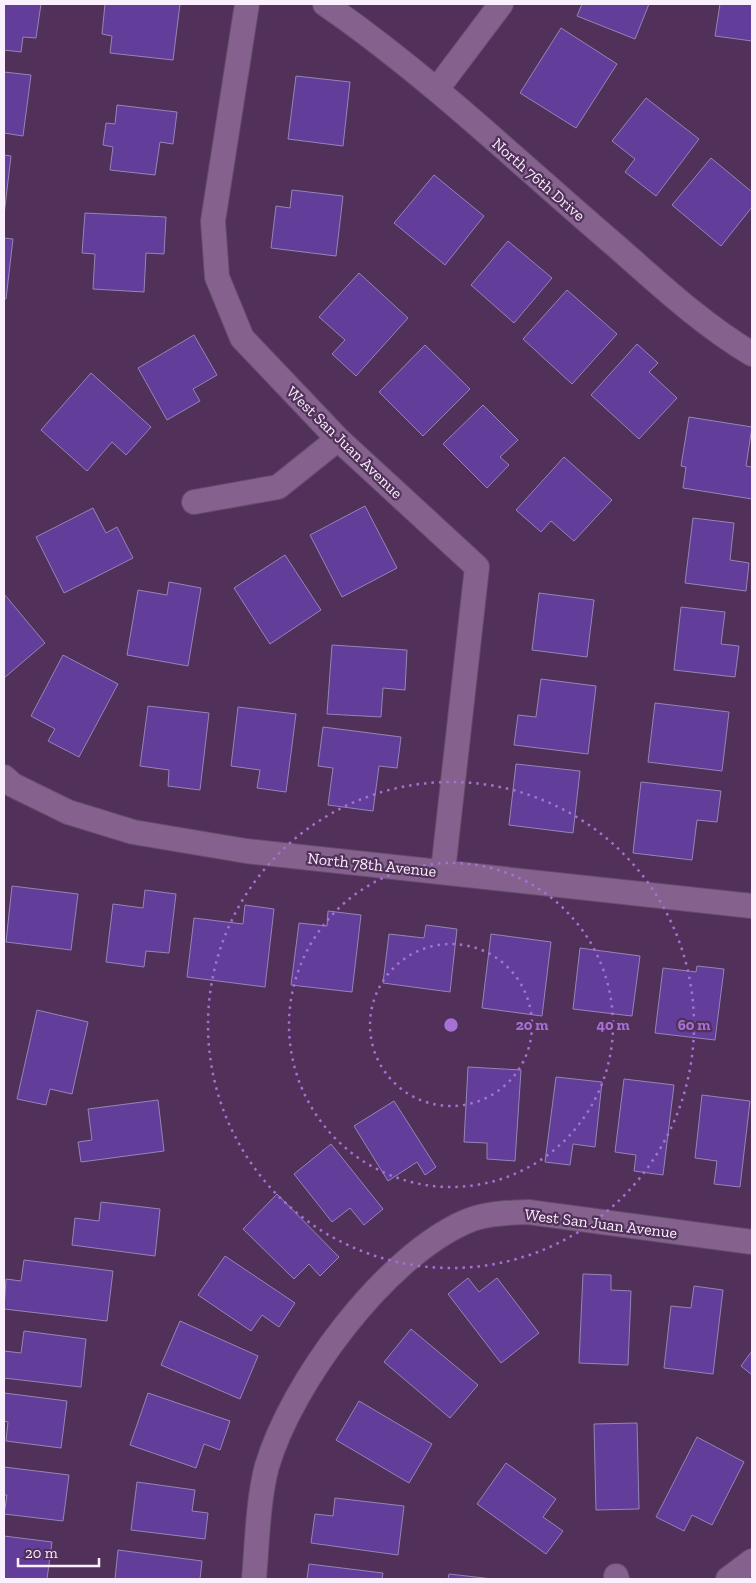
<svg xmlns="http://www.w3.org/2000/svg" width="756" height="1583" viewBox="0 0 756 1583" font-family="'Zilla Slab',serif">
	<rect width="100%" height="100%" fill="#513159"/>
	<path fill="#623d99" stroke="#9585b7" d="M 4,4 L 41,4 L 36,38 L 23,37 L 21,52 L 4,50 Z
		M 105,4 L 180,4 L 173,60 L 110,53 L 112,36 L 102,34 Z
		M 582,4 L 649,4 L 635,39 L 577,16 Z
		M 720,4 L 752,4 L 752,41 L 715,36 Z
		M 561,28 L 617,64 L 576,128 L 520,93 Z
		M 4,72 L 31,75 L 23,136 L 4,133 Z
		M 296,76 L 350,82 L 343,146 L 288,139 Z
		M 646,98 L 699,139 L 656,196 L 625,172 L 635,159 L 612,141 Z
		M 117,105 L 177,112 L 173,144 L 160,142 L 155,175 L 110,170 L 113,147 L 103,145 L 106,123 L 115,124 Z
		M 4,155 L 11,156 L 4,215 Z
		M 711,158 L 752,192 L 752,207 L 721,246 L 672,205 Z
		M 434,175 L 484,216 L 445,265 L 394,223 Z
		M 292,190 L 343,196 L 336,256 L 271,248 L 276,206 L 290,208 Z
		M 85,213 L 166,217 L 164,254 L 146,253 L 144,292 L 93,289 L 95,254 L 82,253 Z
		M 4,238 L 13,239 L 6,299 L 4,299 Z
		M 508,241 L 552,278 L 514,323 L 471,285 Z
		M 359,273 L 408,318 L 356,376 L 332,354 L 345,340 L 319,317 Z
		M 567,290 L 617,334 L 572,384 L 523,339 Z
		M 194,335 L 217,375 L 193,389 L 200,401 L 167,420 L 138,368 Z
		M 637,344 L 658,363 L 649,372 L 677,398 L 639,439 L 591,395 Z
		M 425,345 L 470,389 L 423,436 L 379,392 Z
		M 91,373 L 151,427 L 126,455 L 112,442 L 87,471 L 41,430 Z
		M 483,405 L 518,440 L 500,457 L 509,465 L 487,488 L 443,444 Z
		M 689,417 L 752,427 L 746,466 L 752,467 L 752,499 L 683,488 L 686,467 L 681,466 Z
		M 564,457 L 612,500 L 574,541 L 551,521 L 541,532 L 516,510 Z
		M 365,506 L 397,568 L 342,597 L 310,535 Z
		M 93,508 L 106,533 L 117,527 L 133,558 L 64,593 L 36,537 Z
		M 693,518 L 734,523 L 730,560 L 749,563 L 746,591 L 685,583 Z
		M 285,555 L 321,610 L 270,644 L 234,588 Z
		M 169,582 L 201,588 L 188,666 L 127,655 L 138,590 L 167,595 Z
		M 539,593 L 594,600 L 587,657 L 532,650 Z
		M 4,594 L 45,643 L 4,678 Z
		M 681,607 L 725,612 L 721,644 L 739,646 L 735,677 L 674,670 Z
		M 332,645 L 407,650 L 405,690 L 383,688 L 381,717 L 327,714 Z
		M 63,655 L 118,684 L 79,757 L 48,741 L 55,729 L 31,716 Z
		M 541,679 L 596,686 L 588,754 L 514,745 L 518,715 L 536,717 Z
		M 655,703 L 729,712 L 722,771 L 648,762 Z
		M 148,706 L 209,713 L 200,790 L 168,786 L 169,770 L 140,766 Z
		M 238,707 L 296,714 L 286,792 L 257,788 L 260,770 L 231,766 Z
		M 323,727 L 401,737 L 397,768 L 379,766 L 373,811 L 328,805 L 333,768 L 318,766 Z
		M 516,764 L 580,771 L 573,833 L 509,825 Z
		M 641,782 L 721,791 L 717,822 L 697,820 L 692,860 L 633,853 Z
		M 12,886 L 78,894 L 71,950 L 6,942 Z
		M 145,890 L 176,894 L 169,953 L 146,951 L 144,967 L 106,962 L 113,904 L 143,908 Z
		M 245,905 L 274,909 L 265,987 L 187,977 L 194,918 L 243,924 Z
		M 328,911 L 361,915 L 352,992 L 291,985 L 299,923 L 327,926 Z
		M 426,925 L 457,929 L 450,992 L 383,983 L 389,934 L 424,938 Z
		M 491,934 L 551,942 L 542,1016 L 482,1008 Z
		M 580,948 L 640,956 L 632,1016 L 573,1009 Z
		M 697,966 L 724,969 L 715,1040 L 655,1033 L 663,968 L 696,972 Z
		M 37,1010 L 88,1022 L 72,1094 L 50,1089 L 46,1105 L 17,1099 Z
		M 468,1067 L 521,1070 L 515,1161 L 487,1159 L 487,1143 L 464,1142 Z
		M 556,1077 L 602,1082 L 595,1147 L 573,1144 L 570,1165 L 545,1162 Z
		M 624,1079 L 674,1085 L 663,1175 L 634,1171 L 636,1155 L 615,1152 Z
		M 702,1095 L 750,1101 L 740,1187 L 714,1184 L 717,1161 L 695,1158 Z
		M 158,1100 L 164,1151 L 81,1162 L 78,1142 L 92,1140 L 88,1109 Z
		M 394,1101 L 436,1167 L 425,1175 L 417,1162 L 388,1181 L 354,1126 Z
		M 331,1144 L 383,1209 L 364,1225 L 350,1208 L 332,1222 L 294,1174 Z
		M 277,1194 L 339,1257 L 320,1276 L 309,1264 L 294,1279 L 243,1229 Z
		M 101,1202 L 160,1209 L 155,1256 L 72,1245 L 75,1218 L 99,1221 Z
		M 225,1256 L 295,1303 L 279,1327 L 262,1315 L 251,1331 L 198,1295 Z
		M 24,1260 L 113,1271 L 107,1321 L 4,1309 L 6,1279 L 21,1281 Z
		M 583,1274 L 611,1275 L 611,1290 L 631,1291 L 628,1365 L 579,1363 Z
		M 468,1278 L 479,1292 L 497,1278 L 539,1333 L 501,1363 L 448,1294 Z
		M 694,1286 L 723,1290 L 713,1374 L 664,1368 L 671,1306 L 691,1308 Z
		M 180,1321 L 258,1356 L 240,1399 L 161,1365 Z
		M 411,1329 L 478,1385 L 450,1418 L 384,1362 Z
		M 24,1331 L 86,1339 L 81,1387 L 4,1378 L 4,1351 L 21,1353 Z
		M 752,1351 L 752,1375 L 741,1366 Z
		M 4,1393 L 67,1401 L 61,1448 L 6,1441 L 8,1422 L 4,1421 Z
		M 148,1393 L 230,1421 L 220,1450 L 204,1444 L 196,1468 L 130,1445 Z
		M 359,1401 L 432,1444 L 409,1483 L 336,1440 Z
		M 637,1423 L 639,1509 L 596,1510 L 594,1424 Z
		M 697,1437 L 744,1462 L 712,1525 L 692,1515 L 684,1531 L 656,1517 Z
		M 506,1463 L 556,1499 L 543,1517 L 563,1531 L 546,1554 L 477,1504 Z
		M 4,1467 L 69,1475 L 63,1521 L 4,1514 L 7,1495 L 4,1495 Z
		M 137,1482 L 195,1490 L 192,1511 L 208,1513 L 205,1539 L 131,1530 Z
		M 335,1498 L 404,1506 L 398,1555 L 311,1543 L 315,1514 L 333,1516 Z
		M 4,1536 L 52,1542 L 47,1579 L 4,1579 Z
		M 118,1550 L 202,1561 L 200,1579 L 115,1579 Z
		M 309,1564 L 383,1573 L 382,1579 L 307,1579 Z
		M 449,1574 L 493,1579 L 448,1579 Z"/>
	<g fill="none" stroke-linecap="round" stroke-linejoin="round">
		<defs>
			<path id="minor" d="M 247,4 L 213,221 L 217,277 L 242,338 L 338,439 L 477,567 L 443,871
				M 325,4 C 429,76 520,164 616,246 C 659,284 703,325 752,354
				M 437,89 L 501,4
				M 194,502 L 278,487 L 338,439
				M 4,777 L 13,785 L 68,812 L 133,832 L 246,851 L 752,906
				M 616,1576 L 617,1579
				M 254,1579 C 257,1545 258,1499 267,1466 C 292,1382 384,1258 465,1222 C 485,1213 507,1213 528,1212 L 752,1242
				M 728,1579 L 752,1561"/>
		</defs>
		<use href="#minor" stroke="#654c6b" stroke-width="26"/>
		<use href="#minor" stroke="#84628d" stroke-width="24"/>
	</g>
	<g fill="none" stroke="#a770d5" stroke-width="2.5" stroke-dasharray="2.5 5">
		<circle cx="451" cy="1025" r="81"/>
		<circle cx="451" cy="1025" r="162"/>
		<circle cx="451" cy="1025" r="243"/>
	</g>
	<g text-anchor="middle" stroke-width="4.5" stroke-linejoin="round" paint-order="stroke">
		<g font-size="16" fill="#faeffd" stroke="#513159">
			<text transform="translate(539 179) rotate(41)" y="6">North 76th Drive</text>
			<text transform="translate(345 442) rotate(44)" y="6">West San Juan Avenue</text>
			<text transform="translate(372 864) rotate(6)" y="6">North 78th Avenue</text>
			<text transform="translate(601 1223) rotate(7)" y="6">West San Juan Avenue</text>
		</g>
	</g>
	<circle cx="451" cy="1025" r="8" fill="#a770d5" stroke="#513159" stroke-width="2.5"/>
	<g font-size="15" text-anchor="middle" font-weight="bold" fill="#a770d5" stroke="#513159" stroke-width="4.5" stroke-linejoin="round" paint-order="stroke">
		<text x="532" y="1030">20 m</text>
		<text x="613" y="1030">40 m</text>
		<text x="694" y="1030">60 m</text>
	</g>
	<rect width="756" height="1583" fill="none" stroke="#faeffd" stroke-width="10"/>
	<path d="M18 1558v8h81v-8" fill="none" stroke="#faeffd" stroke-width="2.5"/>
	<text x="25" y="1558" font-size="15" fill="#faeffd" stroke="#513159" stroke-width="4" paint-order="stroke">20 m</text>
</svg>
